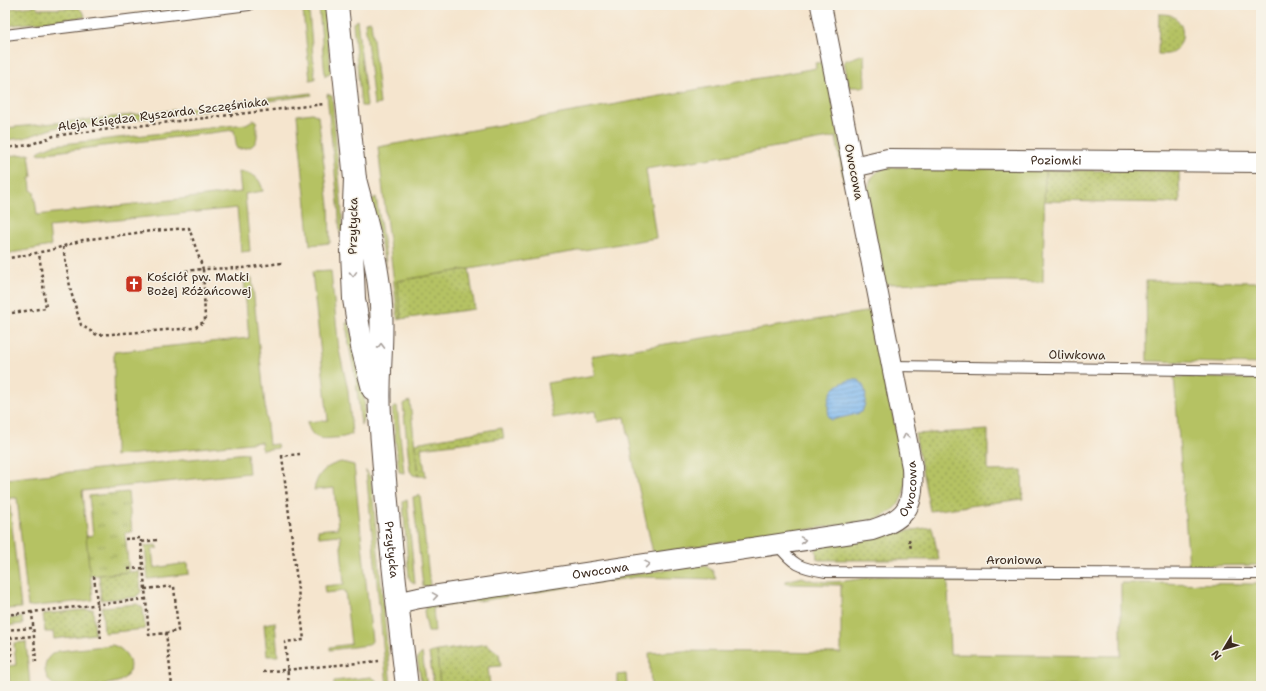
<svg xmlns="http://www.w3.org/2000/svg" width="1266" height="691" viewBox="0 0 1266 691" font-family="'Shantell Sans',sans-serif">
	<defs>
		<pattern id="park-tufts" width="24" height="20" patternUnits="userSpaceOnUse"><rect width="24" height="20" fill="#b5c264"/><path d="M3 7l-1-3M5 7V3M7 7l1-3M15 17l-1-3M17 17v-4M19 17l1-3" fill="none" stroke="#949e52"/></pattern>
		<pattern id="garden-dots" width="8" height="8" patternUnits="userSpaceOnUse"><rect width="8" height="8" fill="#b5c264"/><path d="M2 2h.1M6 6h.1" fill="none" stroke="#949e52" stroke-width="1.8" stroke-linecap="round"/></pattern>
		<pattern id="water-rules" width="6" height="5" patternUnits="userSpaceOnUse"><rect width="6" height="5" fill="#7eb8ef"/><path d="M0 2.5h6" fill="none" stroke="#6896c1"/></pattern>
	</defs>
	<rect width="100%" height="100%" fill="#f7f3e8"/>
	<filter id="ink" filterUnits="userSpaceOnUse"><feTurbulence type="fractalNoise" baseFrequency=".025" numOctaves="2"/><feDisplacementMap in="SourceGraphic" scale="8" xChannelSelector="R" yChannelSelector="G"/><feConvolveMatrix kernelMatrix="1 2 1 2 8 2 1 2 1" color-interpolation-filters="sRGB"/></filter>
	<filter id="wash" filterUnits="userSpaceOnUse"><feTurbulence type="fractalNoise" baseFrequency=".012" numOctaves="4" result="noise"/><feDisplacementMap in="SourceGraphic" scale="16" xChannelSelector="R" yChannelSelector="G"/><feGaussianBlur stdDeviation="0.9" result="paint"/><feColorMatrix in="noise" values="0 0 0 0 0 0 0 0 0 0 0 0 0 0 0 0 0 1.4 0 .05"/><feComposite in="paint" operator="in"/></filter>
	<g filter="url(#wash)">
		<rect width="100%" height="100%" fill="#f5e5ce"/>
		<path fill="#b5c264" stroke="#787641" d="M 319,7 L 325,12 L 331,72 L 325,76 Z
			M 303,11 L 309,11 L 315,79 L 310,80 Z
			M 357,20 L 367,106 L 361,106 L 353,23 Z
			M 371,21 L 380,104 L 374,105 L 365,22 Z
			M 864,54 L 865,87 L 849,87 L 844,61 Z
			M 825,62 L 847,178 L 844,182 L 836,137 L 646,169 L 656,238 L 397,281 L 401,319 L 398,320 C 392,262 384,204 378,147 L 816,68 L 815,63 Z
			M 311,93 L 312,95 L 133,120 L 54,128 L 24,138 L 5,140 L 5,128 L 142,114 Z
			M 327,94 L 332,96 L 341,199 L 343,228 L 340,234 L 338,203 Z
			M 312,113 L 318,116 L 329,205 L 330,243 L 310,245 L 297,115 Z
			M 253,120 L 256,120 C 258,138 260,149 237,149 L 234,130 L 38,154 L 39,151 L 53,145 L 246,124 Z
			M 29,154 L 32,177 L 30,178 L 31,190 L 34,192 L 37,215 L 241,192 L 239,172 C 253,173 260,177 263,191 L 245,194 L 250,251 L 241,252 L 237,208 L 49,227 L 51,246 L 5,254 L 5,156 Z
			M 886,167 L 1045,170 L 1043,282 L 1006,281 L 884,284 L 868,196 C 867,182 873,172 886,167 Z
			M 376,197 L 385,252 L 386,268 L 371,200 Z
			M 331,271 L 339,350 L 348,390 L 352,434 C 346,437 340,438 333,438 C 319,440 311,438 307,422 L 328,420 L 312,272 Z
			M 252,278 L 269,445 L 277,444 L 278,448 L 262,450 L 261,442 L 115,456 L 114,352 L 249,338 L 244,279 Z
			M 1146,281 L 1261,282 L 1261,364 L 1147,361 Z
			M 871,311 L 906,478 C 904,501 898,509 877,519 L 653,553 L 636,476 L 625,417 L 597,422 L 595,411 L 553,418 L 547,383 L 595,375 L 591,356 Z
			M 349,322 C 355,350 372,399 361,425 L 356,381 L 349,345 L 346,323 Z
			M 1174,377 L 1261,379 L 1261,565 L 1189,566 Z
			M 410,401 L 418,476 L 413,475 L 410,471 L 403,404 Z
			M 397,406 L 404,473 L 399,472 L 392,409 Z
			M 247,453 L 249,473 L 82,491 L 93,600 L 28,607 L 17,498 L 9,498 L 21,608 L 5,609 L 5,479 Z
			M 341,462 L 354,465 L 372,641 L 369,645 L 330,650 L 330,647 L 351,644 L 345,591 L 325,593 L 324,586 L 344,584 L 340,535 L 319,537 L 318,530 L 338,528 L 334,488 L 314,490 C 317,474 325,466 341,462 Z
			M 366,470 L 371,479 L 391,686 L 387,686 Z
			M 420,495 L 430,586 L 423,586 L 413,497 Z
			M 407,500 L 415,584 L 410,580 L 409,577 L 403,502 Z
			M 157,545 L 158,548 L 152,549 L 154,568 L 188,563 L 189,574 L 148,579 L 145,546 Z
			M 704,565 L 712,570 L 716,579 L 637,577 L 588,584 L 589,580 Z
			M 879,576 L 970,578 L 970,582 L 948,582 L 950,654 L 1121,656 L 1121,583 L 1261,584 L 1261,686 L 651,686 L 649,653 L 684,651 L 841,653 L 841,585 L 786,584 L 786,581 L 802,577 C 824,587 856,579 879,576 Z
			M 568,582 L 569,587 L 433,608 L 435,632 L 428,632 L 424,611 L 426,607 Z
			M 26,642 L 30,686 L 10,686 L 8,666 L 16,665 L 14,643 Z
			M 112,645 C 129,649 138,671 120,681 C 112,685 64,689 56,686 C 49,683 45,675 45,668 C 45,659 51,653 59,651 Z
			M 437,651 L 440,686 L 434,686 L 429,653 Z
			M 422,653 L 427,686 L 422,686 L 417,658 Z
			M 626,674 L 627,686 L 617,686 L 617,675 Z
			M 371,677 L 376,680 L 376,686 L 334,686 L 334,681 Z"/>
		<path fill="url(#park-tufts)" stroke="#787641" d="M 128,492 L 132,532 L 125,533 L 129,572 L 90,576 L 86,536 L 93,535 L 89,496 Z"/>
		<path fill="url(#garden-dots)" stroke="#787641" d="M 36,6 L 38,9 L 79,8 L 84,13 L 85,17 L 5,26 L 5,9 Z
			M 1159,14 C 1164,14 1170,14 1174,17 C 1186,25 1185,44 1173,52 C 1169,55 1163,54 1158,54 Z
			M 1045,170 L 1179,171 L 1180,203 L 1044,201 Z
			M 469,269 L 475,309 L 401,319 L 397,281 Z
			M 502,428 L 504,438 L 421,448 L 426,476 L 418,476 L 415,443 Z
			M 988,430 L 988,471 L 1022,470 L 1023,499 L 930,511 L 915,434 Z
			M 932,527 L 939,560 L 819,560 L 817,559 L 816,550 L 819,545 Z
			M 139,571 L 141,592 L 136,597 L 101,600 L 99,575 Z
			M 137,604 L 143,608 L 145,629 L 104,633 L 102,607 Z
			M 93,609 L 95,634 L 54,639 L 53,632 L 45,632 L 43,614 Z
			M 22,617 L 23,624 L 5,626 L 5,619 Z
			M 275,622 L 278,656 L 267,656 L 264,624 Z
			M 487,644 L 499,654 L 501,666 L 488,667 L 490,686 L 440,686 L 437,651 Z"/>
		<path fill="url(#water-rules)" stroke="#5c7186" d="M 851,380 L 859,380 C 868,390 867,400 862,412 C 852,416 842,417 832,420 L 829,418 C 826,397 830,385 851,380 Z"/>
	</g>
	<g filter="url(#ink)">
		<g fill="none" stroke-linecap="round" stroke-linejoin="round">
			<defs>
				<path id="service" d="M 5,35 L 249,5
					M 892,366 L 1261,371
					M 777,544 C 793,565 800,568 826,572 L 1261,574"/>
				<g id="minor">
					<path id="s1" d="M 853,167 L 888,159 L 1261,162"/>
					<path id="s2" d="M 397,603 L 419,598 L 872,530 C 910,518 914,504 912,467 L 821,5"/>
				</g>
				<g id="secondary">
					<path d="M 337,5 L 355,179 L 352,251 L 354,299 L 362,347 L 373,389"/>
					<path id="s3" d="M 355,179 C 365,217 376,255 380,294 C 385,334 377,375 380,415 C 386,506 396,596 407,686"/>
				</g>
			</defs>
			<use href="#service" stroke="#574638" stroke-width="12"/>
			<use href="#minor" stroke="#574638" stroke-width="22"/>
			<use href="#secondary" stroke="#574638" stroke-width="24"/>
			<path stroke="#574638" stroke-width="2.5" stroke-dasharray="3 3" stroke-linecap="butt" d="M 5,148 L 29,145 L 54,136 L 68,134 L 324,104
				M 63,247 L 71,292 L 81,325 L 97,335 L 194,328 L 205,321 L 204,289 L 203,269 L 184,271
				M 5,259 L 51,250 L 83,240 L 151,231 L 189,228 L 203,269 L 243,268 L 282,263
				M 12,313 L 46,308 L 39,253
				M 125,539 L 141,538 L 141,542
				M 909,539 L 911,549
				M 157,540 L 141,542 L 149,635 L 166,633 L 172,686
				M 128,569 L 143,568
				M 94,576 L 101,640
				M 145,589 L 174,586 L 178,631 L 166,633
				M 5,615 L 32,612
				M 5,630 L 33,628
				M 5,662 L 12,661 L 10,638 L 34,636
				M 36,662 L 32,612 L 146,599
				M 263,672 L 379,661
				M 289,686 L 285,642 L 304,640 L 282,456 L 300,454"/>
			<use href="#service" stroke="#fff" stroke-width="10"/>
			<use href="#minor" stroke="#fff" stroke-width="20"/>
			<use href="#secondary" stroke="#fff" stroke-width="22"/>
		</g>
		<defs><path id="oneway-chevron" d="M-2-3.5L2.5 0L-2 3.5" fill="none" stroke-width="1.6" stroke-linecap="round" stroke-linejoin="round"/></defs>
		<g stroke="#a79f9a">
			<use href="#oneway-chevron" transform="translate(353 274) rotate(88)"/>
			<use href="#oneway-chevron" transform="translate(381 346) rotate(-89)"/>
			<use href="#oneway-chevron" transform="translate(906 436) rotate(-101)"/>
			<use href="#oneway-chevron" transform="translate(803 540) rotate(-9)"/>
			<use href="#oneway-chevron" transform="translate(647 564) rotate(-9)"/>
			<use href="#oneway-chevron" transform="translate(435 596) rotate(-9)"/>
		</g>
	</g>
	<defs>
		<symbol id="church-square" viewBox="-11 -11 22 22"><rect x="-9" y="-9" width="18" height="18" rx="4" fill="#c8321e" stroke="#f7f3e8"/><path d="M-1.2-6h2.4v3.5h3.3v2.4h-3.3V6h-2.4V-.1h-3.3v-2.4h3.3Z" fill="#fff"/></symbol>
	</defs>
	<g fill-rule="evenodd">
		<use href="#church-square" x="124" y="274" width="20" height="20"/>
	</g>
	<g text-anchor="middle" stroke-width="3" stroke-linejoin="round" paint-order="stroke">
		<g font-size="12" fill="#3b2a1e" stroke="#f7f3e8">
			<text transform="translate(163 114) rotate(-7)" y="4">Aleja Księdza Ryszarda Szczęśniaka</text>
			<text dy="4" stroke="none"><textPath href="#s1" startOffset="204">Poziomki</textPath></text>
			<text transform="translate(854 172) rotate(79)" y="4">Owocowa</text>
			<text transform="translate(353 226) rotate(-89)" y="4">Przytycka</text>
			<text transform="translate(1077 355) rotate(1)" y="4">Oliwkowa</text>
			<text dy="4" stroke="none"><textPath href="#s2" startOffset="542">Owocowa</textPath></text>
			<text dy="4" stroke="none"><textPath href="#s3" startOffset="374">Przytycka</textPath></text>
			<text x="1014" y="564">Aroniowa</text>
			<text dy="4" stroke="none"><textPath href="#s2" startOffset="206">Owocowa</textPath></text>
		</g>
		<g font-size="12" fill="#3b2a1e" stroke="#f7f3e8" text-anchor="start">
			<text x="147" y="281">Kościół pw. Matki<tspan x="147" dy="14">Bożej Różańcowej</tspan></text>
		</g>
	</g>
	<rect width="1266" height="691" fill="none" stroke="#f7f3e8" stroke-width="20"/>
	<g transform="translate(1224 649) rotate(232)" stroke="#f7f3e8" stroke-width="3" paint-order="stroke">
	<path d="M0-3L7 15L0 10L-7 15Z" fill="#3b2a1e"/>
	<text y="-6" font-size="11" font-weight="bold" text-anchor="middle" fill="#3b2a1e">N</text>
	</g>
</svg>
